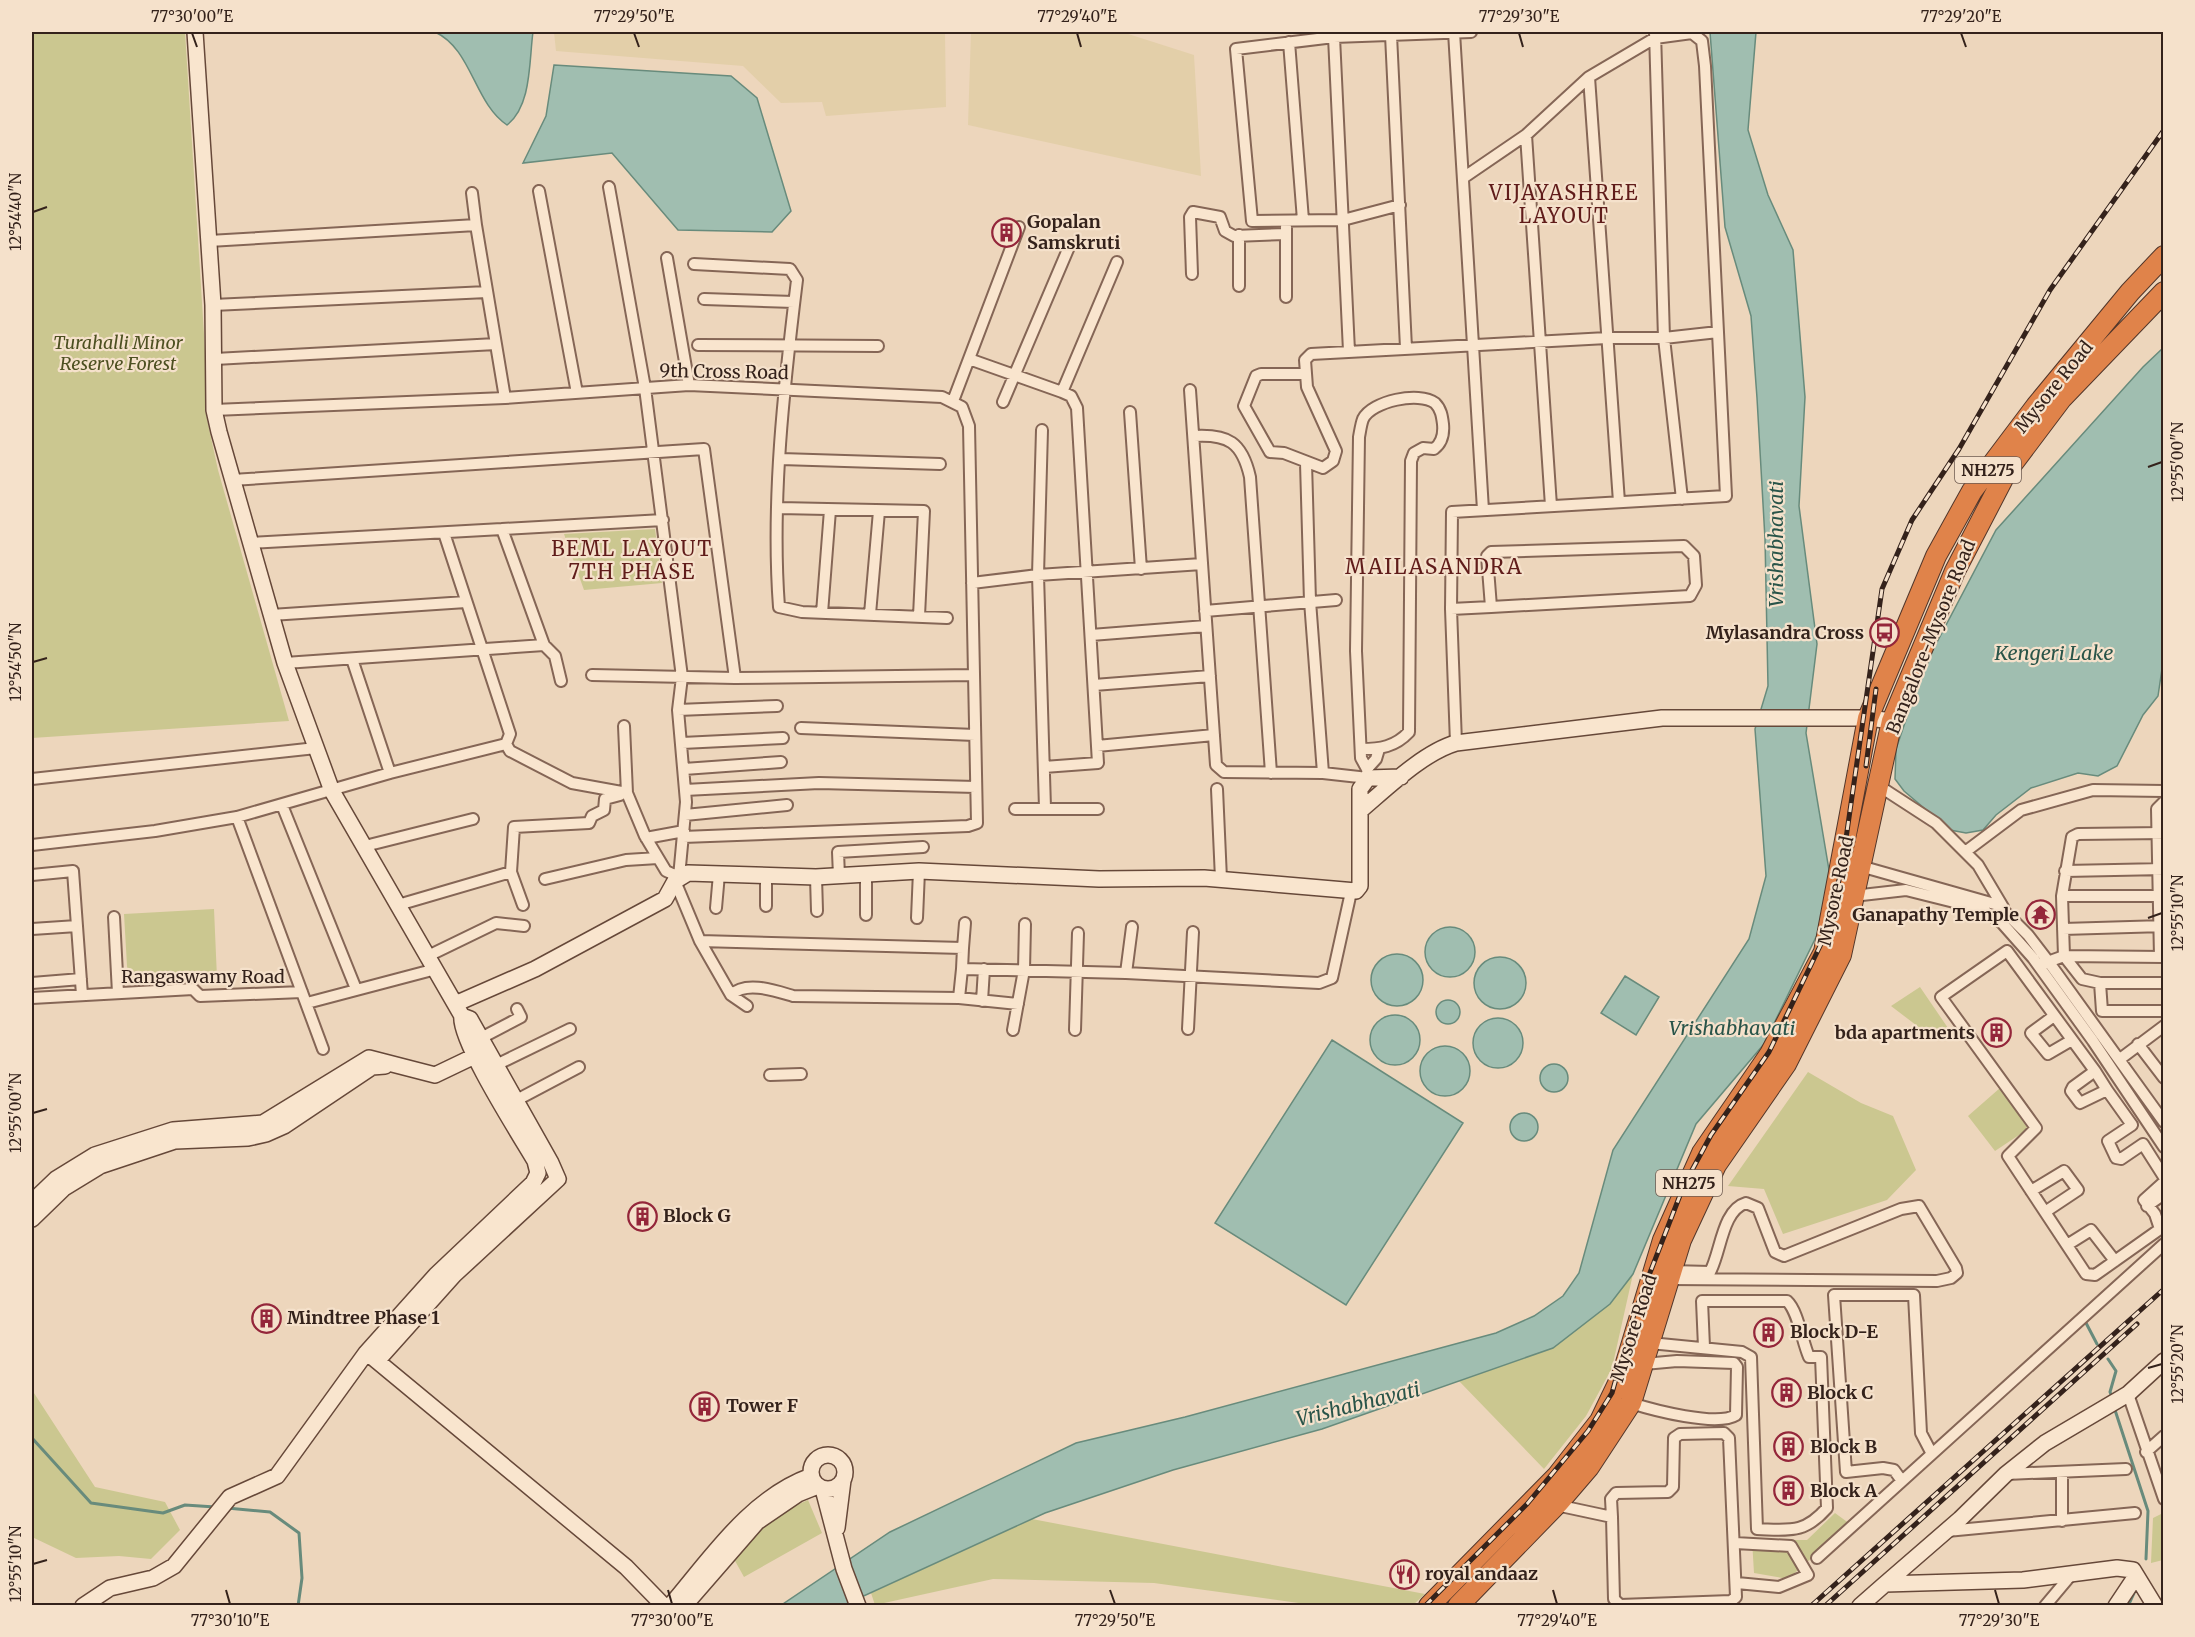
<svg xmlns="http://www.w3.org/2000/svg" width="2195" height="1637" viewBox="0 0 2195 1637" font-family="Merriweather,serif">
	<rect width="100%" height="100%" fill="#edd6bc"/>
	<path fill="#e3cfa9" d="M 554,32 L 945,32 L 946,107 L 826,116 L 822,102 L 781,103 L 743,66 L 556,51 Z
		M 971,32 L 1122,32 L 1194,55 L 1201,176 L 968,125 Z"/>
	<path fill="#cbc790" d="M 32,32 L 185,32 L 205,350 L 205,410 L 218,470 L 289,721 L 32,738 Z
		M 655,529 L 662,583 L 584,590 L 564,534 Z
		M 214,909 L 217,978 L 128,983 L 124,914 Z
		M 1920,987 L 1948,1028 L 1933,1038 L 1891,1006 Z
		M 1808,1072 L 1861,1103 L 1893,1116 L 1916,1170 L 1887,1200 L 1783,1234 L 1764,1189 L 1728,1186 Z
		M 2000,1088 L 2028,1129 L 1995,1151 L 1968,1116 Z
		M 1633,1274 L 1612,1368 L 1586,1416 L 1544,1469 L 1459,1381 L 1553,1348 L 1610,1304 Z
		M 32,1390 L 95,1487 L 165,1502 L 180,1530 L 151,1559 L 119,1556 L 76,1558 L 32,1537 Z
		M 808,1500 L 822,1533 L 744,1577 L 734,1559 C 756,1533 776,1513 808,1500 Z
		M 1835,1513 L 1850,1524 L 1788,1579 L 1754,1573 L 1752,1540 L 1807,1540 Z
		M 2163,1513 L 2163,1560 L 2151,1563 L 2153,1518 Z
		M 1032,1519 L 1425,1594 L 1413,1605 L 1320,1606 L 1154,1583 L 993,1579 L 875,1605 L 871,1593 Z"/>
	<path fill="#a0beb0" stroke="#688b7c" stroke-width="1.5" d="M 435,32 L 533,32 C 529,60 532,106 507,125 C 474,103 472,49 435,32 Z
		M 1710,32 L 1756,32 L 1748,130 L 1768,195 L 1793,250 L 1805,397 L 1799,506 L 1817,644 L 1806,733 L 1831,882 L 1817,935 L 1764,1044 L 1696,1124 L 1633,1274 L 1610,1304 L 1553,1348 L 1322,1429 L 1173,1470 L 1045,1513 L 844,1605 L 780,1606 L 890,1532 L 1076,1443 L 1185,1417 L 1496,1333 L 1534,1316 L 1563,1296 L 1579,1273 L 1613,1150 L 1749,939 L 1766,876 L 1755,729 L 1768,686 L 1765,539 L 1757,398 L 1751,316 L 1725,227 Z
		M 554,65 L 731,76 L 757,98 L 791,211 L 772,232 L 678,230 L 612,153 L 523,163 L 546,116 Z
		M 2163,348 L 2163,662 L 2158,696 L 2143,715 L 2117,766 L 2098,776 L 2078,773 L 2031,788 L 1996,815 L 1983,830 L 1966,833 L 1950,830 L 1904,791 L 1895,779 L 1896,749 L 1924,667 L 1996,530 L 2143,367 Z
		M1425 952a25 25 0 1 1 50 0a25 25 0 1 1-50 0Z
		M1371 980a26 26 0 1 1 52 0a26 26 0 1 1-52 0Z
		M1474 983a26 26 0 1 1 52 0a26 26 0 1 1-52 0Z
		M 1625,976 L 1659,997 L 1636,1035 L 1601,1013 Z
		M1436 1012a12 12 0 1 1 24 0a12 12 0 1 1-24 0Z
		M1370 1040a25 25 0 1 1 50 0a25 25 0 1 1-50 0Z
		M1473 1043a25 25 0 1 1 50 0a25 25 0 1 1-50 0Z
		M 1332,1040 L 1463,1123 L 1346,1305 L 1215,1223 Z
		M1420 1071a25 25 0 1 1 50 0a25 25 0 1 1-50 0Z
		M1540 1078a14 14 0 1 1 28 0a14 14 0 1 1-28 0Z
		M1510 1127a14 14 0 1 1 28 0a14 14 0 1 1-28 0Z"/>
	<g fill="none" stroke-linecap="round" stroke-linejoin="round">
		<path stroke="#688b7c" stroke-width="3" d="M 2085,1321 L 2097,1344
			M 2108,1359 L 2116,1371 L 2110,1392 L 2112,1397
			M 2114,1407 L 2148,1511 L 2146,1559
			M 32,1438 L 91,1503 L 163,1513 L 185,1505 L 215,1507
			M 227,1508 L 270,1512 L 299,1533 L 302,1578 L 298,1606
			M 2128,1606 L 2134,1593"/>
		<defs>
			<path id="street" d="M 1454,32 L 1483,510
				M 1655,32 L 1664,338 L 1682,499
				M 1391,35 L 1406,348
				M 1334,37 L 1349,351
				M 1289,42 L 1303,220
				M 1589,77 L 1619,502
				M 1526,135 L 1551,506
				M 609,187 L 645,388 L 682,677 L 678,710 L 686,802 L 679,877 L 666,871 L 645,836 L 627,793 L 624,726
				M 539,191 L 577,393
				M 472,193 L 476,225
				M 1400,205 L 1343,220 L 1252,221 L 1236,49 L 1334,37 L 1471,32
				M 1239,235 L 1239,286
				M 209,241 L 476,225 L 505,398
				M 667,258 L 689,385
				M 694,264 L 790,269 L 797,280 C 784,386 771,500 779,607 L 802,612 L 947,618
				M 1192,274 L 1190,217 L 1193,212 L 1220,217 L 1225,231 L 1234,236 L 1286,234
				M 1286,297 L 1286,227
				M 704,299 L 794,302
				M 213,305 L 487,292
				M 698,345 L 878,346
				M 215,359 L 496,344
				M 969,359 L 1062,392 L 1071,396 L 1077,408 L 1098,763 L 1044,767
				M 1306,374 L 1261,374 L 1256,376 L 1244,406 L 1270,452 L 1284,453 L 1323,468 L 1333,461 L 1336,451 L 1307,387 L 1305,360 L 1311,354 L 1607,338 L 1664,338 L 1718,332
				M 1190,390 L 1216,765 L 1224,772 L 1323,773 L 1368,778 L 1367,769 L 1361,758 L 1356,651 L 1359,437 C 1360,432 1361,424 1363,419 C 1372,401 1419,391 1435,403 C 1441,409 1442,416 1443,424 C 1444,434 1442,443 1434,449 L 1423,448 L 1414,453 L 1411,461 L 1409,732 C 1395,747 1380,749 1361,749
				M 1062,392 L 1117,262
				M 953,401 L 1019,227
				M 1003,402 L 1069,247
				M 214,410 L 505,398 L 689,385 L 942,397 L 962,407 L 969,426 L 977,823 L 968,826 L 683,837
				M 1130,412 L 1141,569
				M 1042,430 L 1038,575 L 1045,808
				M 1194,436 C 1228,434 1242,442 1250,477 L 1271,773
				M 781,459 L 940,464
				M 1306,463 L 1310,601 L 1323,773
				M 232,480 L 704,449 L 735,678
				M 779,508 L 924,511 L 919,616
				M 502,529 L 663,520
				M 444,533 L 510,734 L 506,744 L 510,751 L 572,783 L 627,793
				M 250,543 L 502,529 L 544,645 L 285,663
				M 972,583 L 1038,575 L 1202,564
				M 1451,609 L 1491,607 L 1690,596 L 1696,585 L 1694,556 L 1684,546 L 1491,552 L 1487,556 L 1491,607
				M 1205,611 L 1336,600
				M 822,613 L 830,510
				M 870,614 L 879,511
				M 271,615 L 466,602
				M 1091,635 L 1206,626
				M 544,645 L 555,656 L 561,681
				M 352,659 L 390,773
				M 592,675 L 735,678 L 974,675
				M 1094,685 L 1210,676
				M 678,710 L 777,706
				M 801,728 L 975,735
				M 682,743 L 783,738
				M 1456,743 L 1451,609 L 1452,512 L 1726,496 L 1705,66 L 1702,41 L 1692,33 L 1655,38 L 1589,77 L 1526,135 L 1463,178
				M 1097,746 L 1214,735
				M 684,769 L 781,762
				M 1367,769 L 1376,759 L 1379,749
				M 32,779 L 316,748
				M 1879,786 L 1936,823 L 1978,865 L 2003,907
				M 1217,789 L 1221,879
				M 685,790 L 819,783 L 976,787
				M 282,805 L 356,989
				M 1015,809 L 1098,809
				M 685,815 L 787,805
				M 237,817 L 323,1049
				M 2164,833 L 2078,834 L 2072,837 L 2062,896 L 2064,956 L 2082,979 L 2100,983 L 2164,983
				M 646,838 L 684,831
				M 32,845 L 155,831 L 237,817 L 390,773 L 506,744
				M 365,846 L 473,819
				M 1965,852 L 2021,810 L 2093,790 L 2164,791
				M 1860,866 L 1998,905 L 2028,935 L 2048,961 L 2164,1122
				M 2065,871 L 2164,869
				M 511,872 L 514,827 L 589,823 L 592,816 L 604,810 L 605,799 L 620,795
				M 32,875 L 73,871 L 82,995
				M 766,876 L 766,906
				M 839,876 L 838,852 L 923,847
				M 816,877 L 817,911
				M 545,879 L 626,860 L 658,858
				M 675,881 L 700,941 L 731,995 L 747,1006
				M 1853,896 L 1906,890 L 1982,909 L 2002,923 L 2033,958 L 2093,1041 L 2164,1147
				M 2062,896 L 2164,896
				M 398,905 L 511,872 L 523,905
				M 716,908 L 719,874
				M 866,915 L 866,875
				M 114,917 L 118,993
				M 917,918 L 919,871
				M 32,929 L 77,926
				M 2063,929 L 2164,926
				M 700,941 L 963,948 L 962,969 L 1126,973 L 1319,983 L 1332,978 L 1351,892
				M 963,948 L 965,923
				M 428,956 L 496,923 L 524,926
				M 2160,957 L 2157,809 L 2164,802
				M 2042,964 L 2064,956 L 2164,957
				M 1126,973 L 1132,927
				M 32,983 L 81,979
				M 2100,983 L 2102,1011 L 2164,1011
				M 731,995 C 746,980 776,991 793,996 L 959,998 L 962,969
				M 32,998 L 193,989 L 200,996 L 302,992
				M 959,998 L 1018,1004
				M 982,1001 L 984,969
				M 307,1003 L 436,969
				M 2054,1016 L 2031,1033 L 2048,1054 L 2072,1040
				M 1188,1029 L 1193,932
				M 1013,1030 L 1024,970 L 1025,924
				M 1075,1030 L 1078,933
				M 481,1038 L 521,1017 L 517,1009
				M 2138,1044 L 2164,1078
				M 2120,1059 L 2164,1026
				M 496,1065 L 570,1029
				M 2095,1071 L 2107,1090
				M 770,1075 L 801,1074
				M 511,1103 L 579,1067
				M 2164,1177 L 2143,1144 L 2121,1159 L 2116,1158 L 2108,1141 L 2132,1125 L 2107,1090 L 2080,1103 L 2071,1091 L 2073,1087 L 2095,1071 L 2007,951 L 1941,997 L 2036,1128 L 2008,1156 L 2086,1274 L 2095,1275 L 2160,1229 L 2155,1214 L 2144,1200 L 2164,1182
				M 2031,1191 L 2064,1171 L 2078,1190 L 2045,1212
				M 2147,1206 L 2164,1194
				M 2067,1245 L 2091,1230 L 2115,1261
				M 1669,1279 L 1937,1281 L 1951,1278 L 1957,1273 L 1956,1268 L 1919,1206 L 1901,1209 L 1784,1256 L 1775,1252 L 1758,1208 L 1746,1203 C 1722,1210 1721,1252 1710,1272 L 1671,1271
				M 1650,1343 L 1742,1352 L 1751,1357 L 1757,1529 C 1790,1530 1804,1534 1827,1508 L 1821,1357 L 1809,1357 C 1802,1341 1798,1311 1787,1301 L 1702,1301 L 1704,1347
				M 2128,1394 L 2164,1499
				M 1631,1403 C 1653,1410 1717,1427 1736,1415 L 1737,1367 L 1734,1363 L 1677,1361 L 1644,1364
				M 2146,1452 L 2164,1436
				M 2007,1474 L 2126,1469
				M 1902,1481 L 1894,1470 L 1883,1468 L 1846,1472 L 1834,1295 L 1914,1295 L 1921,1433 L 1932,1454
				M 1556,1505 L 1612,1517 L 1614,1599 L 1620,1605 L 1731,1601 L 1736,1597 L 1729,1438 L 1724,1433 L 1680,1434 L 1674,1438 L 1673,1487 L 1668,1492 L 1616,1493 L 1611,1499 L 1612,1517
				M 2062,1521 L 2062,1473
				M 1947,1531 L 2135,1513
				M 1735,1543 L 1791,1546 L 1808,1575 L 1779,1587 L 1737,1583
				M 1817,1558 L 2164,1244
				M 2045,1606 L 2071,1575"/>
			<path id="secondary" d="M 195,32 L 213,305 L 214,410 L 219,432 L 285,663 L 332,791 L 462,1016 L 470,1019 L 551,1163 L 558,1179 L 454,1275 L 377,1361
				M 1361,810 C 1387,788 1424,752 1456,743 L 1662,718 L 1868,718 L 1892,721
				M 455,1004 L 535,969 L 665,899 L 675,881 L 688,873 L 816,877 L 919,871 L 1099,879 L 1204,878 L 1356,891 L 1360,886 L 1360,789 L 1368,778 L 1401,777
				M 32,1202 L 56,1179 L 95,1155 L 173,1130 L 263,1123 L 369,1058 L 435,1075 L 483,1052
				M 32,1219 L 64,1188 L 100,1166 L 175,1141 L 248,1138 L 266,1134 L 284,1126 L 372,1067 L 385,1066
				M 371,1356 L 626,1567 L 664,1606
				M811 1472a17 17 0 1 1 34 0a17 17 0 1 1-34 0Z
				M 823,1489 L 844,1569 L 858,1606
				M 837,1528 L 843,1480
				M 1885,1584 L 1960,1519 L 2006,1474 L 2045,1443 L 2128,1394 L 2164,1361
				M 83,1606 L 110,1588 L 153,1578 L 174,1566 L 230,1497 L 277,1476 L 366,1353 L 436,1275 L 533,1183 L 538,1173 L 535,1161 C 521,1137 457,1037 462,1016
				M 670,1606 C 711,1558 750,1498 811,1476
				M 684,1606 L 757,1522 L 798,1494 L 818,1486
				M 1860,1606 L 1885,1584 L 2023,1580 L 2117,1568 L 2133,1570 L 2155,1606
				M 2116,1606 L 2136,1576"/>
			<path id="highway" d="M 1429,1606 L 1557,1476 L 1600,1421 L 1623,1373 L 1663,1240 L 1702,1153 L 1770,1054 L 1824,952 L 1868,718 L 1936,556 L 1972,491 L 2036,406 L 2130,292 L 2164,256
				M 1458,1606 L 1559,1502 L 1589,1467 L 1631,1403 L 1681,1240 L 1716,1165 L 1786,1064 L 1841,955 L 1892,721 L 1955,571 L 2007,471 L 2062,398 L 2164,292"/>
		</defs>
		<use href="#street" stroke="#856656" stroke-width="14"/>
		<use href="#secondary" stroke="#664839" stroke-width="18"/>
		<use href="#highway" stroke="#52362a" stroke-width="22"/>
		<use href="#street" stroke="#f9e5ce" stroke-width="10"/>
		<use href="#secondary" stroke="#f9e5ce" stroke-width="15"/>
		<use href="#highway" stroke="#e0834a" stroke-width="20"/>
		<defs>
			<path id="rail" d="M 1866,766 L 1876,689
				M 1425,1606 L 1527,1504 L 1588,1431 L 1612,1393 L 1634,1314 L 1684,1185 L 1711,1135 L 1769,1052 L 1821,944 L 1841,873 L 1882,589 L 1912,520 L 1959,449 L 2050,290 L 2164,130
				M 1811,1606 L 2164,1289
				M 1825,1606 L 2137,1324"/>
		</defs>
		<use href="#rail" stroke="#34221b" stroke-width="5"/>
		<use href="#rail" stroke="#f5e1cb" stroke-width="3" stroke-dasharray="9" stroke-linecap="butt"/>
	</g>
	<path fill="none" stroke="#34221b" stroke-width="2" d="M 192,33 L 197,47M 634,33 L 639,47M 1077,33 L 1081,47M 1519,33 L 1523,47M 1961,33 L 1966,47M 33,212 L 47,207M 2148,467 L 2162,462M 33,662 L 47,658M 2148,918 L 2162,913M 33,1113 L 47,1109M 2148,1368 L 2162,1364M 33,1564 L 47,1560M 226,1590 L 230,1604M 668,1590 L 672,1604M 1110,1590 L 1115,1604M 1553,1590 L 1557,1604M 1995,1590 L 1999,1604"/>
	<defs>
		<symbol id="building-ring" viewBox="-11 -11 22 22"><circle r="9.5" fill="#f5e1cb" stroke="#94263a" stroke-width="1.5"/><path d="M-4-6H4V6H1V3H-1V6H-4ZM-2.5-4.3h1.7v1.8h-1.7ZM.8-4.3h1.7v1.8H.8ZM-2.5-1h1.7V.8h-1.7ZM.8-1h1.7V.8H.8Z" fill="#94263a"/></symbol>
		<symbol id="bus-ring" viewBox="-11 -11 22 22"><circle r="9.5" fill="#f5e1cb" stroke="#94263a" stroke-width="1.5"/><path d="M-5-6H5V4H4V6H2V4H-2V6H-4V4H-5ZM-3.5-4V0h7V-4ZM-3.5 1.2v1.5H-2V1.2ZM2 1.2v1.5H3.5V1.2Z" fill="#94263a"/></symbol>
		<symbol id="temple-ring" viewBox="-11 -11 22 22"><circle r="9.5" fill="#f5e1cb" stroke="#94263a" stroke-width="1.5"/><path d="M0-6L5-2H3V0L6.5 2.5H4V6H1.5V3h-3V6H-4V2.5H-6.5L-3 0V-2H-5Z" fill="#94263a"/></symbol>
		<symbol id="restaurant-ring" viewBox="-11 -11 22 22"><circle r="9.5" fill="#f5e1cb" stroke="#94263a" stroke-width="1.5"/><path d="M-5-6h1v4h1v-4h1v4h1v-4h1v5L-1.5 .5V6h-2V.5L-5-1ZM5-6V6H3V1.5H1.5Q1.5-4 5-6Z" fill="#94263a"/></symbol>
	</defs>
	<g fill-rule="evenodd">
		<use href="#building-ring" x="990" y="216" width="33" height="33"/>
		<use href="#bus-ring" x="1868" y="616" width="33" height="33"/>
		<use href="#temple-ring" x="2024" y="898" width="33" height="33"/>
		<use href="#building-ring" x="1980" y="1016" width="33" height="33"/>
		<use href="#building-ring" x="626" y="1200" width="33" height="33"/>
		<use href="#building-ring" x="250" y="1302" width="33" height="33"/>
		<use href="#building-ring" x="1752" y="1316" width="33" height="33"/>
		<use href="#building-ring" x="1770" y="1376" width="33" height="33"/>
		<use href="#building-ring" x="688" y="1390" width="33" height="33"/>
		<use href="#building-ring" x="1772" y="1430" width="33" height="33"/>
		<use href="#building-ring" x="1772" y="1474" width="33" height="33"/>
		<use href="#restaurant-ring" x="1388" y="1558" width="33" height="33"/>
	</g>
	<g text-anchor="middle" stroke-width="4.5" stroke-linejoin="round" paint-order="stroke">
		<g fill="#f5e1cb" stroke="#6e5b50" stroke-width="1.5">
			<rect x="1955" y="457" width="66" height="26" rx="4.5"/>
			<rect x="1656" y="1170" width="66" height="26" rx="4.5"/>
		</g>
		<g font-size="16" font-weight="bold" fill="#34221b">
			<text x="1988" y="476">NH275</text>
			<text x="1689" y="1189">NH275</text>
		</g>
		<g font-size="18" font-weight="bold" fill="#34221b" stroke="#f5e1cb" text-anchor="start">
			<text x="1027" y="228">Gopalan<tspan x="1027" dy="21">Samskruti</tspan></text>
			<text x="1864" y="639" text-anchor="end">Mylasandra Cross</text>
			<text x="2019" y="921" text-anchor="end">Ganapathy Temple</text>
			<text x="1975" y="1039" text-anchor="end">bda apartments</text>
			<text x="663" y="1222">Block G</text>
			<text x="287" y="1324">Mindtree Phase 1</text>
			<text x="1790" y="1338">Block D-E</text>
			<text x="1807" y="1399">Block C</text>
			<text x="726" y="1412">Tower F</text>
			<text x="1810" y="1453">Block B</text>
			<text x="1810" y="1497">Block A</text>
			<text x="1425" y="1580">royal andaaz</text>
		</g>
		<g font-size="18" font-style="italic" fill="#4d5021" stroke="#f5e1cb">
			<text x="118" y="349">Turahalli Minor<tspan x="118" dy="21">Reserve Forest</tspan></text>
		</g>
		<g font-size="18" fill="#34221b" stroke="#f5e1cb">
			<text transform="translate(724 372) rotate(1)" y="6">9th Cross Road</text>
			<text transform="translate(2054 387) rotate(-51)" y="6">Mysore Road</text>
			<text transform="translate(1931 637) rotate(-68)" y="6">Bangalore-Mysore Road</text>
			<text transform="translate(1836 891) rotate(-78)" y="6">Mysore Road</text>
			<text x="203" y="983">Rangaswamy Road</text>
			<text transform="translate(1634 1328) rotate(-72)" y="6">Mysore Road</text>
		</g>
		<g font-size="20" letter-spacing="1.5" fill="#601c1a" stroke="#f5e1cb">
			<text x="1564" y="200">VIJAYASHREE<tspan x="1564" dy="23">LAYOUT</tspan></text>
			<text x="632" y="556">BEML LAYOUT<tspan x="632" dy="23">7TH PHASE</tspan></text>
		</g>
		<g font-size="20" font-style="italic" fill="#295449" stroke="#f5e1cb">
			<text transform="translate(1776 544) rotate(-90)" y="7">Vrishabhavati</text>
			<text x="2054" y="660">Kengeri Lake</text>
			<text x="1732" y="1035">Vrishabhavati</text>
			<text transform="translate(1358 1404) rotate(-14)" y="7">Vrishabhavati</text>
		</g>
		<g font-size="21" letter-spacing="1.5" fill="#601c1a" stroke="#f5e1cb">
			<text x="1434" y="574">MAILASANDRA</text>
		</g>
	</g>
	<rect width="2195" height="1637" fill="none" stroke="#f5e1cb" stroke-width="66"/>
	<rect x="33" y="33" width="2129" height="1571" fill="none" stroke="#34221b" stroke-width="2"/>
	<g font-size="15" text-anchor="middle" fill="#34221b">
		<text x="192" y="22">77°30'00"E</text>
		<text x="634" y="22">77°29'50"E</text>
		<text x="1077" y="22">77°29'40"E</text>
		<text x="1519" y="22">77°29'30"E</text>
		<text x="1961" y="22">77°29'20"E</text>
		<text transform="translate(16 212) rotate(-90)" y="5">12°54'40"N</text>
		<text transform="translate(2178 462) rotate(-90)" y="5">12°55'00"N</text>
		<text transform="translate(16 662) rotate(-90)" y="5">12°54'50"N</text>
		<text transform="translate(2178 913) rotate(-90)" y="5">12°55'10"N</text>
		<text transform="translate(16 1113) rotate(-90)" y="5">12°55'00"N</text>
		<text transform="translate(2178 1364) rotate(-90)" y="5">12°55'20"N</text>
		<text transform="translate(16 1564) rotate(-90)" y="5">12°55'10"N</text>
		<text x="230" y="1626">77°30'10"E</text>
		<text x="672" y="1626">77°30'00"E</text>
		<text x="1115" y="1626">77°29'50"E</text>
		<text x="1557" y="1626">77°29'40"E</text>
		<text x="1999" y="1626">77°29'30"E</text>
	</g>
</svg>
